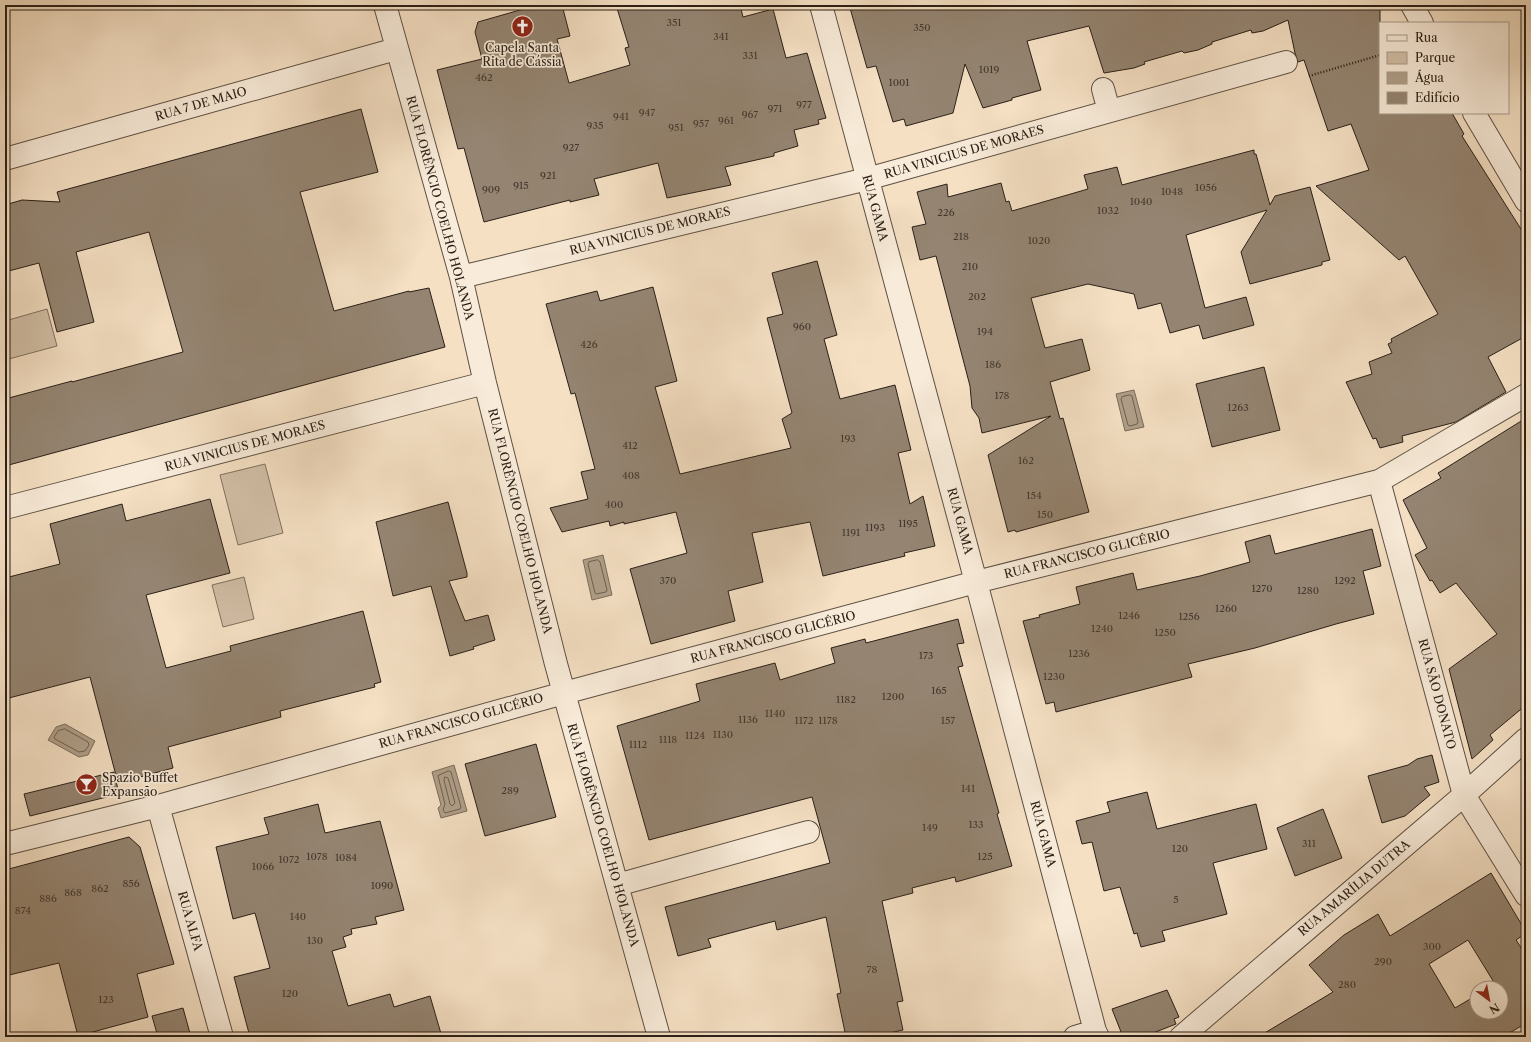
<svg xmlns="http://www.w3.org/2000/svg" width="1531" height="1042" viewBox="0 0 1531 1042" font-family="'Libre Caslon Text',serif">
	<rect width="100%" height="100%" fill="#f5e0c4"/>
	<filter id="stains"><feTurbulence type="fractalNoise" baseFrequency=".005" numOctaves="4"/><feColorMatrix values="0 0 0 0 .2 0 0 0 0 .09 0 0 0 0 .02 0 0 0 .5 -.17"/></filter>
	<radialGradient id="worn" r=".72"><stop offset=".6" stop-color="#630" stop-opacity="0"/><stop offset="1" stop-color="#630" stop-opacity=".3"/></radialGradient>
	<path fill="#d2bfa7" stroke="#7e705f" d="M 47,309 L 57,346 L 5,360 L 5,321 Z
		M 265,464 L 283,533 L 238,545 L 220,475 Z
		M 244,577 L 254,619 L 223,627 L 212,585 Z"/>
	<path fill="#b09f89" stroke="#7a6c5b" d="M 1134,390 L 1144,427 L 1125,431 L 1116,394 Z
		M 603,555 L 612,595 L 592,600 L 583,560 Z
		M 65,724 L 95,741 L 88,755 L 79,757 L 48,740 L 56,727 Z
		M 454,765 L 467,811 L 441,818 L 438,808 L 441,805 L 432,772 Z"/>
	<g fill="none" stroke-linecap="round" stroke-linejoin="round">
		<path stroke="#6d6050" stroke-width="1" d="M 1130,395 L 1132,396 L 1138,422 L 1137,424 L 1130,426 L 1128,425 L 1121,399 L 1122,397 Z
			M 598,560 L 600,562 L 607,590 L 606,592 L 596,594 L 595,593 L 588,564 L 589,562 Z
			M 65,729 L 88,742 L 89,745 L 85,751 L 79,752 L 55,739 L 54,737 L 58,731 Z
			M 449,771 L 451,772 L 461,807 L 460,809 L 445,813 L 443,810 L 445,804 L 438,776 Z
			M 445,777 L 448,778 L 455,803 L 452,806 L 450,804 L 444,780 Z"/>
	</g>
	<path fill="#948471" stroke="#2a2017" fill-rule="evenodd" d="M 526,5 L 562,5 L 570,36 L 557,39 L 569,83 L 630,65 L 625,48 L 629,47 L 616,5 L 740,5 L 743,17 L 773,9 L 786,58 L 807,53 L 826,118 L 818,120 L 819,124 L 794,130 L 798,146 L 774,153 L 774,156 L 725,167 L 731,185 L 667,198 L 658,163 L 594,179 L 599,195 L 570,202 L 570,200 L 484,222 L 464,148 L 458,149 L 437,70 L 482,59 L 475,32 L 478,22 L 527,8 Z
		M 864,5 L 1380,5 L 1380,113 L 1452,113 L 1464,134 L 1462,136 L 1526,237 L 1526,336 L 1488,357 L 1506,392 L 1456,422 L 1402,436 L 1403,442 L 1380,448 L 1376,438 L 1373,439 L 1346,382 L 1372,374 L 1369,362 L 1392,353 L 1388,344 L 1392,342 L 1391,339 L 1438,314 L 1405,256 L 1399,260 L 1316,186 L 1369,170 L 1351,124 L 1328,131 L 1304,60 L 1298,62 L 1295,53 L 1288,20 L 1263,31 L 1252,33 L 1251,30 L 1212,42 L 1212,44 L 1198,50 L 1184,53 L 1182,51 L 1144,62 L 1145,64 L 1134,68 L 1104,73 L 1089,26 L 1027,41 L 1041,90 L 1012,98 L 1012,100 L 983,108 L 965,64 L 953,113 L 906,126 L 904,119 L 893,122 L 876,66 L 867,68 L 850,8 Z
		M 361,109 L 378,172 L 300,192 L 334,311 L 409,291 L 409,292 L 429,288 L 445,347 L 5,466 L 5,399 L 72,381 L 72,382 L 183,352 L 149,232 L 76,252 L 94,322 L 57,332 L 39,263 L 5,272 L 5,205 L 22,200 L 60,202 L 57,192 Z
		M 1254,150 L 1254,154 L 1256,154 L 1270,205 L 1275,196 L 1310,187 L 1330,260 L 1322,262 L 1322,265 L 1250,284 L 1241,252 L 1267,210 L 1186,235 L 1205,308 L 1246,297 L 1254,325 L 1203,339 L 1199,325 L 1170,333 L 1161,303 L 1138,309 L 1134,294 L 1088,284 L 1031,298 L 1045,348 L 1082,339 L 1090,370 L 1050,382 L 1060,419 L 1063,418 L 1089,512 L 1016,532 L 1015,530 L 1008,532 L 988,455 L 1051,416 L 982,433 L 979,418 L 972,408 L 970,386 L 936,256 L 920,260 L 912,227 L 926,224 L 917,192 L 947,184 L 948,197 L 1001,183 L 1006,202 L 1009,201 L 1012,211 L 1088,189 L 1084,175 L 1117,167 L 1122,185 Z
		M 817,261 L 837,335 L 824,339 L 840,399 L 895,385 L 911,450 L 898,453 L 910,504 L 923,496 L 935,546 L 904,553 L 905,556 L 823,576 L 810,522 L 752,533 L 763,582 L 728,591 L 735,621 L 651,644 L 630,569 L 687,553 L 676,512 L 624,524 L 624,522 L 610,526 L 609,521 L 562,532 L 550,508 L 588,499 L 581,472 L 595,469 L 575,393 L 571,394 L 546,304 L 597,291 L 600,301 L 653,287 L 677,381 L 655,387 L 680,474 L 791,448 L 782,419 L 792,413 L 767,318 L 783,314 L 772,273 Z
		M 1264,367 L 1280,430 L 1212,447 L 1196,384 Z
		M 1526,418 L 1526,705 L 1490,735 L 1493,740 L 1472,759 L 1449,669 L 1497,634 L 1456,583 L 1440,593 L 1432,580 L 1430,581 L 1415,555 L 1427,548 L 1403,500 L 1441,478 L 1438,473 Z
		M 210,499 L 230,573 L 146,595 L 166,668 L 231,651 L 230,646 L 363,611 L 381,682 L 374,684 L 375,687 L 280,711 L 281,717 L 168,747 L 173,768 L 118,783 L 90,677 L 5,699 L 5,578 L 60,564 L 50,524 L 122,504 L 126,521 Z
		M 448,502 L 467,573 L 467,577 L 449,581 L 465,621 L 488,615 L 495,640 L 473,647 L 474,649 L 450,656 L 431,586 L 393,596 L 376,522 Z
		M 1372,529 L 1381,566 L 1363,571 L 1374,614 L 1336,624 L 1255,648 L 1188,664 L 1192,677 L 1056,712 L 1054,702 L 1046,704 L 1023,621 L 1040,617 L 1039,615 L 1080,604 L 1076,587 L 1133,573 L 1137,590 L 1200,576 L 1250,562 L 1245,542 L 1270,535 L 1275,554 Z
		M 958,619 L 964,643 L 957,644 L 963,666 L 958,667 L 999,813 L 997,814 L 1012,866 L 956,882 L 955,877 L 912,888 L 913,893 L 882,901 L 903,1001 L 897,1002 L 903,1030 L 871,1037 L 846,1037 L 837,994 L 841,993 L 826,917 L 777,930 L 775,921 L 708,939 L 711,947 L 678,956 L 665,907 L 830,863 L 812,797 L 649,840 L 617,726 L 700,701 L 696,684 L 775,663 L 780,680 L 835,663 L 831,648 L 865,639 L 866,643 Z
		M 536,744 L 556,817 L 485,836 L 465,764 Z
		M 1432,755 L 1439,782 L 1424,787 L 1430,795 L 1405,816 L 1382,823 L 1368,776 L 1408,765 L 1417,759 Z
		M 114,772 L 119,794 L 30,816 L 24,794 Z
		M 1147,792 L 1157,829 L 1256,804 L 1267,849 L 1213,863 L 1227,914 L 1162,931 L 1165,941 L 1141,947 L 1137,933 L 1134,934 L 1120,887 L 1104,891 L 1092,842 L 1082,844 L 1076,821 L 1110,812 L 1107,802 Z
		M 318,804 L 325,833 L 380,821 L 404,910 L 375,917 L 377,924 L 351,929 L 352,934 L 343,937 L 346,947 L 332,951 L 348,1006 L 390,994 L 394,1007 L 430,996 L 442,1037 L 250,1037 L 234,977 L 270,968 L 255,913 L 233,919 L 216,847 L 269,834 L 264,818 Z
		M 1323,809 L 1342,858 L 1295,876 L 1277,828 Z
		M 129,837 L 140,847 L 174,964 L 137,974 L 148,1017 L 78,1036 L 59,963 L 5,976 L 5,870 Z
		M 1491,873 L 1526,932 L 1526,933 L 1516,940 L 1526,955 L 1526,1023 L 1503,1037 L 1258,1037 L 1333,992 L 1309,965 L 1344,935 L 1378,914 L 1390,936 ZM 1468,940 L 1495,984 L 1489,988 L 1501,988 L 1501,1012 L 1477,1012 L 1477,995 L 1455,1008 L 1429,964 Z
		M 1167,990 L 1179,1017 L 1174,1019 L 1176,1024 L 1143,1037 L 1123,1037 L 1112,1009 Z
		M 183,1008 L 191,1037 L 158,1037 L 152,1016 Z"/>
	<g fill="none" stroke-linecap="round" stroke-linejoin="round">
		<defs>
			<path id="street" d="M 385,5 L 461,277 L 485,383 L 556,664 L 659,1037
				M 821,5 L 976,582 L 1095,1031 L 1098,1037
				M 1412,5 L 1422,23
				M 1103,89 L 1109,111
				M 1474,113 L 1526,201
				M 5,159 L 396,49
				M 461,277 L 867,179 L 1286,62
				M 1379,481 L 1464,795 L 1526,895
				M 5,508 L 485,383
				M 158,806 L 222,1037
				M 5,844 L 158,806 L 564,693 L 976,582 L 1379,481 L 1526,395
				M 617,885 L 808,832
				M 1075,1037 L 1095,1031
				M 1181,1037 L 1464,795 L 1526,739"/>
		</defs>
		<use href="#street" stroke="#5d5042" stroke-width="24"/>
		<path stroke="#2a2017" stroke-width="2.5" stroke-dasharray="1 2" stroke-linecap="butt" d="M 1309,76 L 1380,55"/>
		<use href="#street" stroke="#f8ebd9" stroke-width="22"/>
	</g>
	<defs>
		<symbol id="church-disc" viewBox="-11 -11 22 22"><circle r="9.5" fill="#8f2418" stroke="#f8ebd9"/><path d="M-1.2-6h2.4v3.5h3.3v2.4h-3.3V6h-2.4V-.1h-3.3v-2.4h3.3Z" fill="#fff"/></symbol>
		<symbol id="bar-disc" viewBox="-11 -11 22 22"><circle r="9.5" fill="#8f2418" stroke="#f8ebd9"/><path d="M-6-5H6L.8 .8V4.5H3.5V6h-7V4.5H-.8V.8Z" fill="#fff"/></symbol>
	</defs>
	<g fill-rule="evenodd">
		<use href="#church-disc" x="510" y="14" width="25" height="25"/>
		<use href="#bar-disc" x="74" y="772" width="25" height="25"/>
	</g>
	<g text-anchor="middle" stroke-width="3.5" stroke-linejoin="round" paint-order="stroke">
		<g font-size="10" fill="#44392e">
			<text x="674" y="26">351</text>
			<text x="922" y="31">350</text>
			<text x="721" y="40">341</text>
			<text x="750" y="59">331</text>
			<text x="989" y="73">1019</text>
			<text x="484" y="81">462</text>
			<text x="899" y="86">1001</text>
			<text x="804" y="108">977</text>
			<text x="775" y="112">971</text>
			<text x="647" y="116">947</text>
			<text x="750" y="118">967</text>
			<text x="621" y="120">941</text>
			<text x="726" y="124">961</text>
			<text x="701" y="127">957</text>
			<text x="595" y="129">935</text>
			<text x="676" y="131">951</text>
			<text x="571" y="151">927</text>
			<text x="548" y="179">921</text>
			<text x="521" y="189">915</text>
			<text x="1206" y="191">1056</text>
			<text x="491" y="193">909</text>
			<text x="1172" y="195">1048</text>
			<text x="1141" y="205">1040</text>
			<text x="1108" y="214">1032</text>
			<text x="946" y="216">226</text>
			<text x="961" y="240">218</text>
			<text x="1039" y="244">1020</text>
			<text x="970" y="270">210</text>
			<text x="977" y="300">202</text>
			<text x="802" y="330">960</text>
			<text x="985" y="335">194</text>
			<text x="589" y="348">426</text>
			<text x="993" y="368">186</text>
			<text x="1002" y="399">178</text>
			<text x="1238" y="411">1263</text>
			<text x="848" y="442">193</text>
			<text x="630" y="449">412</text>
			<text x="1026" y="464">162</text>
			<text x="631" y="479">408</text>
			<text x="1034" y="499">154</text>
			<text x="614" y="508">400</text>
			<text x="1045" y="518">150</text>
			<text x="908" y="527">1195</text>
			<text x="875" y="531">1193</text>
			<text x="851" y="536">1191</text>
			<text x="668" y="584">370</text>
			<text x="1345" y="584">1292</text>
			<text x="1262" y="592">1270</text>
			<text x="1308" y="594">1280</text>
			<text x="1226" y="612">1260</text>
			<text x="1129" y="619">1246</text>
			<text x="1189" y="620">1256</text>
			<text x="1102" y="632">1240</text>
			<text x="1165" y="636">1250</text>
			<text x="1079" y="657">1236</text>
			<text x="926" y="659">173</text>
			<text x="1054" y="680">1230</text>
			<text x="939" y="694">165</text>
			<text x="893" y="700">1200</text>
			<text x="846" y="703">1182</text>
			<text x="775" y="717">1140</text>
			<text x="748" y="723">1136</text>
			<text x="804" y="724">1172</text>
			<text x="828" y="724">1178</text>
			<text x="948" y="724">157</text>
			<text x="723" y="738">1130</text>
			<text x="695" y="739">1124</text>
			<text x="668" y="743">1118</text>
			<text x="638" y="748">1112</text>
			<text x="968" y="792">141</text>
			<text x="510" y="794">289</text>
			<text x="976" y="828">133</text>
			<text x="930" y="831">149</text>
			<text x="1309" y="847">311</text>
			<text x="1180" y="852">120</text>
			<text x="317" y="860">1078</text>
			<text x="985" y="860">125</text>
			<text x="346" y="861">1084</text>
			<text x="289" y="863">1072</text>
			<text x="263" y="870">1066</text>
			<text x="131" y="887">856</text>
			<text x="382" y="889">1090</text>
			<text x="100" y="892">862</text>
			<text x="73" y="896">868</text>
			<text x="48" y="902">886</text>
			<text x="1176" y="903">5</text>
			<text x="23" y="914">874</text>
			<text x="298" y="920">140</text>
			<text x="315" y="944">130</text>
			<text x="1432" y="950">300</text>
			<text x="1383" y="965">290</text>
			<text x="872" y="973">78</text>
			<text x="1347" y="988">280</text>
			<text x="290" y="997">120</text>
			<text x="106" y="1003">123</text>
		</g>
		<g font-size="12" fill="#2a2017" stroke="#f8ebd9">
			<text x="522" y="52">Capela Santa<tspan x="522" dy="14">Rita de Cássia</tspan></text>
			<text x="102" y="782" text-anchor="start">Spazio Buffet<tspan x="102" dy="14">Expansão</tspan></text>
		</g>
		<g font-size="12" fill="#2a2017" stroke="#f8ebd9">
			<text transform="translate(201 104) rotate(-16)" y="4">RUA 7 DE MAIO</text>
			<text transform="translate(964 152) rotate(-16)" y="4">RUA VINICIUS DE MORAES</text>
			<text transform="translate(440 208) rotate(75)" y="4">RUA FLORÊNCIO COELHO HOLANDA</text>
			<text transform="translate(875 208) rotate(75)" y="4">RUA GAMA</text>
			<text transform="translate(650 231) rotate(-14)" y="4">RUA VINICIUS DE MORAES</text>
			<text transform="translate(245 446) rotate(-15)" y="4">RUA VINICIUS DE MORAES</text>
			<text transform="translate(520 521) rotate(76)" y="4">RUA FLORÊNCIO COELHO HOLANDA</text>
			<text transform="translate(960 521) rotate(75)" y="4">RUA GAMA</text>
			<text transform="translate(1087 554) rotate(-14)" y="4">RUA FRANCISCO GLICÉRIO</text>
			<text transform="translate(773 637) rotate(-15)" y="4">RUA FRANCISCO GLICÉRIO</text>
			<text transform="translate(1437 694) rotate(75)" y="4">RUA SÃO DONATO</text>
			<text transform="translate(461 721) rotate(-16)" y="4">RUA FRANCISCO GLICÉRIO</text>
			<text transform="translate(1043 834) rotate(75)" y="4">RUA GAMA</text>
			<text transform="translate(603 835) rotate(74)" y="4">RUA FLORÊNCIO COELHO HOLANDA</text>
			<text transform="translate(1354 888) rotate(-40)" y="4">RUA AMARÍLIA DUTRA</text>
			<text transform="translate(190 921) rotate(74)" y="4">RUA ALFA</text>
		</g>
	</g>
	<rect width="1531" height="1042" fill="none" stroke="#f5e0c4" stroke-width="20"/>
	<rect x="6" y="6" width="1519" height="1030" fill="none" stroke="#2a2017" stroke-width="2"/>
	<rect x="10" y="10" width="1511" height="1022" fill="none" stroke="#2a2017"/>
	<rect x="1379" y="22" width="130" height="92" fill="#f8ebd9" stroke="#a69a8b"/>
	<rect x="1387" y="35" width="20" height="6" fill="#f8ebd9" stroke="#a69a8b"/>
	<text x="1415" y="42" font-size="12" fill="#2a2017">Rua</text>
	<rect x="1387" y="52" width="20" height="12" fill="#d2bfa7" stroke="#a69a8b"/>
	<text x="1415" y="62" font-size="12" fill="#2a2017">Parque</text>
	<rect x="1387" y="72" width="20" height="12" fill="#b09f89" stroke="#a69a8b"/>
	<text x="1415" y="82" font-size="12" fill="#2a2017">Água</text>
	<rect x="1387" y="92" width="20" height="12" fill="#948471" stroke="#a69a8b"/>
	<text x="1415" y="102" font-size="12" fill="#2a2017">Edifício</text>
	<g transform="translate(1489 1000) rotate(148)"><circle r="19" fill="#f8ebd9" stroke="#a69a8b"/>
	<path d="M0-3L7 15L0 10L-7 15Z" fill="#8f2418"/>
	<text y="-6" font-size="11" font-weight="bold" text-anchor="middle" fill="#2a2017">N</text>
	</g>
	<rect width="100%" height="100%" filter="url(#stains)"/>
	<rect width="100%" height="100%" fill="url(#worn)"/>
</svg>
